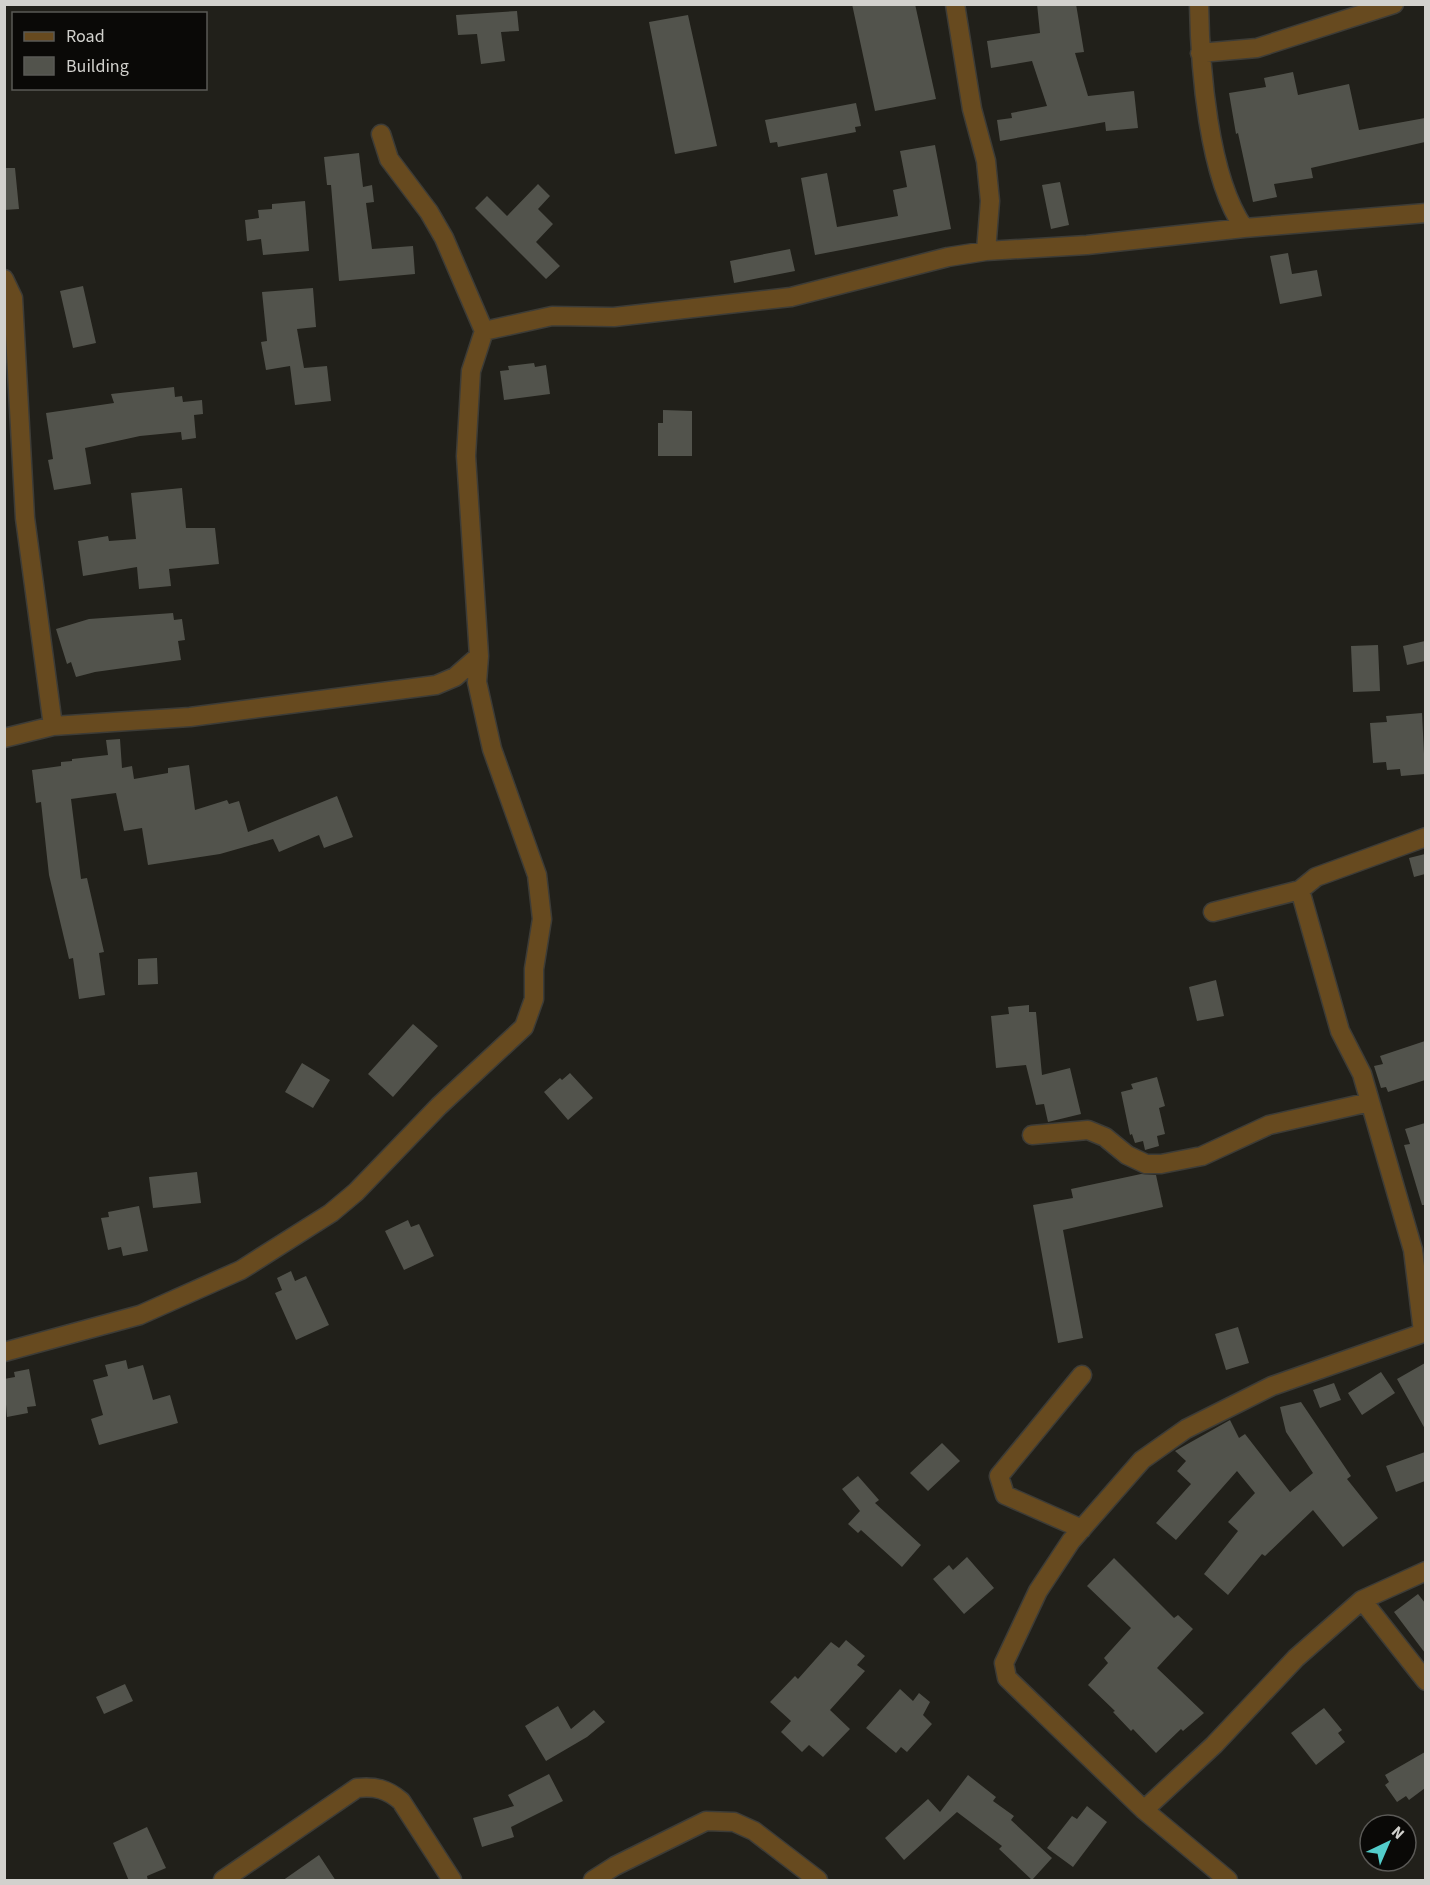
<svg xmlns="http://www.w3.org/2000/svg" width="1430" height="1885" viewBox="0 0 1430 1885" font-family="'Source Sans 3',sans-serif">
	<rect width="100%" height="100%" fill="#21201a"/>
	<path fill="#52534c" d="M 852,4 L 915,4 L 936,99 L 875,111 Z
		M 1037,4 L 1076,4 L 1084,52 L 1075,53 L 1088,96 L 1134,91 L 1138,128 L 1106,131 L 1105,122 L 1000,141 L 997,120 L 1012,118 L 1011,113 L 1047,106 L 1032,61 L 991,68 L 987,41 L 1040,33 Z
		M 517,11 L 519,31 L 501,32 L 505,61 L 481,64 L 477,34 L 458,35 L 456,15 Z
		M 688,15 L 717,146 L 675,154 L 649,22 Z
		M 1293,72 L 1298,95 L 1349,84 L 1359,130 L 1425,118 L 1425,142 L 1311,168 L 1313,178 L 1274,184 L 1277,197 L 1253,202 L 1238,133 L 1236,134 L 1229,93 L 1266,87 L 1264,78 Z
		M 856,103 L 861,126 L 855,127 L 856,132 L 778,147 L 777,142 L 770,143 L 765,120 Z
		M 935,145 L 951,229 L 815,255 L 801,178 L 827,173 L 837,227 L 898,216 L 893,190 L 907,187 L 900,151 Z
		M 359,153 L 363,187 L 372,185 L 374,202 L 366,203 L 372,249 L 413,246 L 415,274 L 339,281 L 331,185 L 327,185 L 324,157 Z
		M 4,168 L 15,168 L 19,209 L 4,210 Z
		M 1060,182 L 1069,225 L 1051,229 L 1042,185 Z
		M 538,184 L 550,196 L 538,209 L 553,224 L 536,242 L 560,266 L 546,279 L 475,208 L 487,196 L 507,216 Z
		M 305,201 L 309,251 L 263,255 L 261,239 L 247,241 L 245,220 L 259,218 L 258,210 L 272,209 L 272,204 Z
		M 790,249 L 795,271 L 734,283 L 730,261 Z
		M 1288,253 L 1292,274 L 1317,270 L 1322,296 L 1280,304 L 1270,256 Z
		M 83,286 L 96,343 L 73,348 L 60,291 Z
		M 313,288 L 316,327 L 297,329 L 304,368 L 327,366 L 331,401 L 295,405 L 290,366 L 266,370 L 261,342 L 267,341 L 262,292 Z
		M 534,363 L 535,367 L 546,365 L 550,394 L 504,400 L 500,371 L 509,370 L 508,366 Z
		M 174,387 L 175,397 L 182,396 L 183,402 L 202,400 L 203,414 L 194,415 L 196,438 L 182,440 L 181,432 L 140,436 L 85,448 L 91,484 L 54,490 L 48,460 L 53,459 L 46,413 L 114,403 L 111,394 Z
		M 663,410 L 692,411 L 692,456 L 658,456 L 658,423 L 663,423 Z
		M 182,488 L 186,528 L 215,528 L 219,564 L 169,569 L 171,586 L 139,589 L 137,567 L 83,576 L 78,541 L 108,536 L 109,541 L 136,539 L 131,493 Z
		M 173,613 L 174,620 L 182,619 L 185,640 L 178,641 L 181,660 L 95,672 L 76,677 L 71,662 L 67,664 L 56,629 L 89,619 Z
		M 1425,641 L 1425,661 L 1407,665 L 1403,646 Z
		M 1378,645 L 1380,691 L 1353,692 L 1351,646 Z
		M 1422,713 L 1425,774 L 1401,776 L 1400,769 L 1387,770 L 1386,762 L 1373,763 L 1370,723 L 1387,722 L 1386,716 Z
		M 120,739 L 122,768 L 132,766 L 134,779 L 168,773 L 168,768 L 189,765 L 195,810 L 227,800 L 229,804 L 239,801 L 248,832 L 337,796 L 353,837 L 324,848 L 319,835 L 279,852 L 273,839 L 220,854 L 148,865 L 142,828 L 124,831 L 116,793 L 71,799 L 81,879 L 87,878 L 104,952 L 99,953 L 105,995 L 79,999 L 73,958 L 69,959 L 49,875 L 41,802 L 36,803 L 32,770 L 61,766 L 61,762 L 72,761 L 72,759 L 108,755 L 106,740 Z
		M 1425,854 L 1425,874 L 1414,877 L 1409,858 Z
		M 157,958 L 158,984 L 138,985 L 138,959 Z
		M 1216,980 L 1224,1016 L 1197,1021 L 1189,987 Z
		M 1029,1005 L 1029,1012 L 1036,1012 L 1042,1075 L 1070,1068 L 1081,1114 L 1048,1122 L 1044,1104 L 1036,1105 L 1026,1065 L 996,1068 L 991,1016 L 1009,1014 L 1008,1007 Z
		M 413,1024 L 438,1046 L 393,1097 L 368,1074 Z
		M 1425,1041 L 1425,1080 L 1388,1092 L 1386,1087 L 1381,1088 L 1374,1066 L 1383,1064 L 1380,1056 Z
		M 302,1063 L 330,1080 L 313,1108 L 285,1092 Z
		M 570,1073 L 593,1098 L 568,1120 L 544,1092 L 560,1078 L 562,1080 Z
		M 1157,1077 L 1165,1106 L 1159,1108 L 1165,1134 L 1157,1136 L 1159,1146 L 1145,1150 L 1143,1141 L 1135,1143 L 1132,1134 L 1130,1135 L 1121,1092 L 1133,1089 L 1131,1084 Z
		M 1425,1123 L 1425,1205 L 1422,1205 L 1404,1145 L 1410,1144 L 1405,1129 Z
		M 197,1172 L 201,1203 L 153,1208 L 149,1177 Z
		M 1141,1174 L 1156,1175 L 1163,1207 L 1063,1230 L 1083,1338 L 1058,1343 L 1033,1205 L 1073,1198 L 1071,1189 Z
		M 139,1206 L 148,1251 L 123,1256 L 121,1247 L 108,1250 L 101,1218 L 109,1217 L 108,1212 Z
		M 408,1220 L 411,1227 L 419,1224 L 434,1256 L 404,1270 L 385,1231 Z
		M 291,1271 L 295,1281 L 306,1276 L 329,1325 L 296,1340 L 275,1293 L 282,1290 L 277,1278 Z
		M 1238,1327 L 1249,1363 L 1226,1370 L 1215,1334 Z
		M 126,1360 L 128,1369 L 143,1365 L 153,1400 L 170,1395 L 178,1423 L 99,1445 L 91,1419 L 103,1415 L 93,1380 L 108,1376 L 105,1365 Z
		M 1425,1363 L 1425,1429 L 1397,1379 Z
		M 29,1369 L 36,1406 L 27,1407 L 28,1413 L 7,1417 L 4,1379 L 15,1377 L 14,1372 Z
		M 1381,1372 L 1395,1393 L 1362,1415 L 1348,1393 Z
		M 1334,1383 L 1341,1400 L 1320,1408 L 1313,1390 Z
		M 1301,1402 L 1351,1476 L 1347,1479 L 1378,1518 L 1343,1547 L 1313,1510 L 1265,1556 L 1262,1554 L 1228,1595 L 1204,1574 L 1238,1531 L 1228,1522 L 1255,1493 L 1237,1471 L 1176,1540 L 1156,1523 L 1191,1484 L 1177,1471 L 1186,1461 L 1175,1451 L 1230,1420 L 1239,1438 L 1245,1434 L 1290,1492 L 1313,1473 L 1286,1432 L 1280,1407 Z
		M 942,1443 L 960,1461 L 928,1491 L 910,1473 Z
		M 1425,1452 L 1425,1481 L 1396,1492 L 1386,1466 Z
		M 858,1476 L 879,1500 L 875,1503 L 921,1545 L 902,1567 L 861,1530 L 858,1533 L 848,1524 L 860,1511 L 842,1489 Z
		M 967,1557 L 994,1588 L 964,1614 L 933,1579 L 949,1565 L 953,1570 Z
		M 1114,1558 L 1174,1618 L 1178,1615 L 1193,1629 L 1157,1668 L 1204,1713 L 1183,1731 L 1181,1729 L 1156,1753 L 1133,1729 L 1131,1731 L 1113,1712 L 1115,1711 L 1088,1685 L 1108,1663 L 1104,1658 L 1131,1628 L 1087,1586 Z
		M 1418,1594 L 1425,1603 L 1425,1653 L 1394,1612 Z
		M 846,1640 L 865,1656 L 857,1665 L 865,1671 L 830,1710 L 850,1729 L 823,1757 L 809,1745 L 802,1752 L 781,1732 L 791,1721 L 770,1702 L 795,1676 L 798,1679 L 831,1642 L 839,1648 Z
		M 125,1684 L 133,1701 L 104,1714 L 96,1697 Z
		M 900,1689 L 913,1701 L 919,1693 L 930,1702 L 923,1715 L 932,1724 L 907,1752 L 901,1747 L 896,1753 L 866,1728 Z
		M 558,1706 L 571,1729 L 594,1710 L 605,1722 L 587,1737 L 546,1761 L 525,1726 Z
		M 1324,1708 L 1342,1730 L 1338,1733 L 1345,1742 L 1316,1765 L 1291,1733 Z
		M 1425,1752 L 1425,1788 L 1409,1800 L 1406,1796 L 1397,1802 L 1385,1785 L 1389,1782 L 1385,1775 Z
		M 549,1774 L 563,1801 L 511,1827 L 514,1837 L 482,1847 L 473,1818 L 514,1806 L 508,1795 Z
		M 968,1775 L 996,1797 L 993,1801 L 1014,1816 L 1011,1820 L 1052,1858 L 1032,1880 L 999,1849 L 1002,1846 L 957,1812 L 904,1860 L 885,1838 L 928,1799 L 940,1812 Z
		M 1087,1806 L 1107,1822 L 1073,1867 L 1047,1848 L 1072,1816 L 1077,1819 Z
		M 147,1827 L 166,1868 L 147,1876 L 148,1881 L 129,1881 L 113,1843 Z
		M 319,1855 L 336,1881 L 282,1881 Z"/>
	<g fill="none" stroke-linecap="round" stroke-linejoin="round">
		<defs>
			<path id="minor" d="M 1199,4 C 1200,67 1208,177 1244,228
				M 1200,53 L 1257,48 L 1394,4
				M 381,134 L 389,159 L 429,212 L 444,238 L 484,331
				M 986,251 L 1087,245 L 1244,228 L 1426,213
				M 4,279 L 13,298 L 25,518 L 53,726
				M 4,738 L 53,726 L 190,717 L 436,685 L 455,677 L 479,656 L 466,456 L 471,371 L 484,331 L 552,316 L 614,317 L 791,297 L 948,257 L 986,251 L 990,201 L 986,161 L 972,109 L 955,4
				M 1300,890 L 1340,1031 L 1362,1074 L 1413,1250 L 1423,1332
				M 1213,912 L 1300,890 L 1316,877 L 1426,837
				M 1032,1135 L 1088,1130 L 1105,1137 L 1127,1155 L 1146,1164 L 1161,1164 L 1202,1156 L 1269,1125 L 1370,1102
				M 4,1352 L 140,1315 L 241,1270 L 331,1213 L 356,1192 L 439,1106 L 524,1027 L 534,999 L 534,969 L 542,919 L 537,875 L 492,749 L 477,682 L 479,656
				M 1082,1529 L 1005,1495 L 999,1476 L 1082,1375
				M 1362,1600 L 1426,1681
				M 1144,1810 L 1214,1745 L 1296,1658 L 1362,1600 L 1426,1571
				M 223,1880 L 357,1788 C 375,1786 387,1789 401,1801 L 452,1880
				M 593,1880 L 615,1866 L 706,1821 L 734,1822 L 754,1831 L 818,1880
				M 1228,1880 L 1144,1810 L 1007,1678 L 1004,1663 L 1038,1591 L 1071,1541 L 1142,1460 L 1186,1429 L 1272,1386 L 1426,1332"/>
		</defs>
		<use href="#minor" stroke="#3d3c37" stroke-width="21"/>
		<use href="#minor" stroke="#674a1f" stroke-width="18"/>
	</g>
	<rect width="1430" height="1885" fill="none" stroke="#d2d1cd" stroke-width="12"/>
	<rect x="12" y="12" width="195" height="78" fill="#0a0907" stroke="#5a5956" stroke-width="1.5"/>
	<rect x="24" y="32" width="30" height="9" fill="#674a1f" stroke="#5a5956" stroke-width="1.5"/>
	<text x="66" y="42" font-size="18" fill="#d2d1cd">Road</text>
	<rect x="24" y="57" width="30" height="18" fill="#52534c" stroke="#5a5956" stroke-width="1.5"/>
	<text x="66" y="72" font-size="18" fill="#d2d1cd">Building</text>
	<g transform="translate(1388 1843) rotate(44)"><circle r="28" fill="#0a0907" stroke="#5a5956" stroke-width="1.5"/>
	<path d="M0-4.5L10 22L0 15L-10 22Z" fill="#53cdcb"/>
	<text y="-9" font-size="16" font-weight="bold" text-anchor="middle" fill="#d2d1cd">N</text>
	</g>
</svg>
